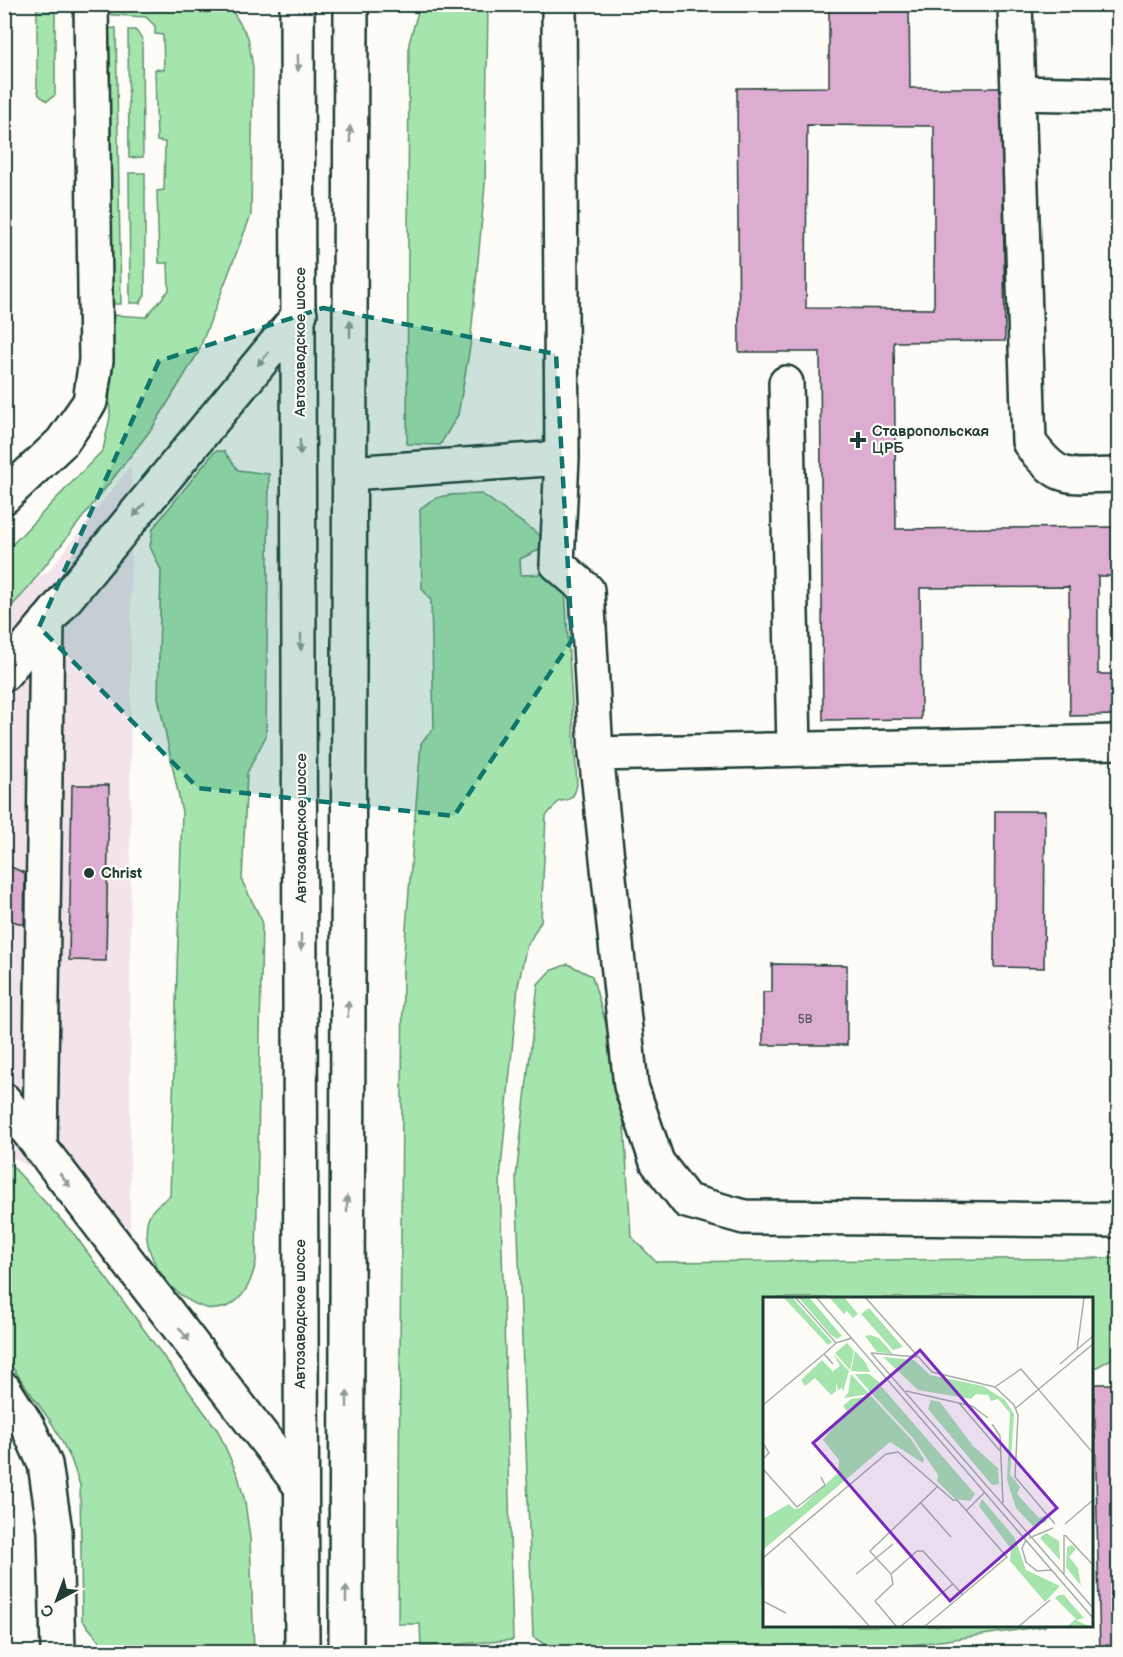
<svg xmlns="http://www.w3.org/2000/svg" width="1123" height="1657" viewBox="0 0 1123 1657" font-family="'Balsamiq Sans',sans-serif">
	<rect width="100%" height="100%" fill="#fdfcf7"/>
	<filter id="ink" filterUnits="userSpaceOnUse"><feTurbulence type="fractalNoise" baseFrequency=".0167" numOctaves="2"/><feDisplacementMap in="SourceGraphic" scale="12" xChannelSelector="R" yChannelSelector="G"/><feConvolveMatrix kernelMatrix="1 2 1 2 8 2 1 2 1" color-interpolation-filters="sRGB"/></filter>
	<g filter="url(#ink)">
		<path fill="#f3e4eb" d="M 131,465 L 130,1289 L 45,1176 L 5,1153 L 5,596 L 48,572 Z"/>
		<path fill="#a5e5ad" stroke="#629170" stroke-width="1.5" d="M 37,5 L 55,5 L 55,95 L 47,101 L 39,95 L 37,88 Z
			M 103,5 L 229,5 L 248,37 L 253,68 L 251,215 L 198,353 L 153,427 L 23,594 L 5,613 L 5,552 L 103,450 L 110,417 L 108,319 L 113,315 L 146,317 L 169,290 L 168,263 L 159,263 L 157,191 L 164,190 L 165,142 L 157,141 L 155,69 L 164,70 L 163,35 L 155,34 L 155,26 L 146,17 L 100,14 Z
			M 420,5 L 488,5 L 485,185 L 470,347 L 458,415 L 440,445 L 407,444 L 409,43 Z
			M 116,28 L 121,304 L 109,304 L 104,29 Z
			M 128,30 L 135,30 L 142,38 L 143,157 L 129,158 Z
			M 129,173 L 145,173 L 145,295 L 140,303 L 130,303 Z
			M 215,451 L 224,451 L 238,470 L 269,474 L 266,736 L 247,773 L 242,881 L 262,921 L 256,1261 C 236,1361 138,1282 147,1223 C 149,1210 160,1203 170,1196 L 182,812 L 158,697 L 161,570 L 150,547 L 153,528 Z
			M 482,494 L 545,539 L 545,547 L 520,559 L 521,575 L 549,574 L 565,590 L 577,785 C 574,797 571,801 559,801 L 546,816 L 541,921 L 526,948 L 518,986 L 500,1179 L 513,1640 L 421,1647 L 420,1624 L 398,1624 L 403,965 L 421,743 L 434,728 L 431,601 L 422,588 L 420,510 C 436,491 458,495 482,494 Z
			M 568,964 L 592,976 L 621,1076 L 631,1236 L 656,1262 L 1118,1258 L 1118,1355 L 1092,1370 L 1092,1298 L 764,1298 L 764,1626 L 1046,1626 L 862,1652 L 557,1652 L 533,1637 L 516,1177 L 538,984 L 550,971 Z
			M 4,1157 L 74,1234 L 218,1431 L 238,1476 L 245,1502 L 250,1538 L 254,1652 L 109,1652 L 82,1620 L 80,1485 L 71,1459 L 53,1425 L 5,1357 Z"/>
		<path fill="#dcadd0" stroke="#1f3d34" stroke-width="1.5" fill-rule="evenodd" d="M 829,4 L 909,4 L 910,88 L 1002,88 L 1005,341 L 894,342 L 896,529 L 1118,527 L 1118,576 L 1098,576 L 1098,674 L 1118,674 L 1118,715 L 1070,716 L 1069,587 L 920,588 L 921,719 L 823,720 L 820,352 L 739,352 L 737,88 L 829,87 ZM 807,125 L 934,126 L 934,309 L 806,308 Z
			M 72,785 L 109,785 L 106,961 L 69,960 Z
			M 995,811 L 1045,811 L 1044,968 L 994,967 Z
			M 4,864 L 25,873 L 24,925 L 4,918 Z
			M 772,964 L 847,965 L 847,1045 L 763,1045 L 763,992 L 772,992 Z
			M 1094,1384 L 1118,1384 L 1118,1652 L 1100,1652 Z"/>
		<g fill="none" stroke-linecap="round" stroke-linejoin="round">
			<defs>
				<path id="minor" d="M 559,4 L 562,458 L 557,564 L 587,590 L 596,754 L 631,1086 L 657,1162 L 687,1201 L 744,1217 L 1118,1220
					M 1015,4 L 1018,93 L 1118,95
					M 1018,93 L 1029,442 C 1060,485 1070,475 1118,475
					M 786,383 L 794,749
					M 350,473 L 562,458
					M 4,497 L 62,442 L 90,402 L 96,360 L 91,4
					M 4,674 L 300,314
					M 596,754 L 1118,742
					M 4,1100 L 300,1485
					M 40,1148 L 47,621
					M 4,1389 L 28,1427 L 45,1464 L 55,1531 L 58,1652"/>
				<path id="major" d="M 297,4 L 302,1652
					M 346,1652 L 351,4"/>
			</defs>
			<use href="#minor" stroke="#1f3d34" stroke-width="38"/>
			<use href="#major" stroke="#1f3d34" stroke-width="38"/>
			<use href="#minor" stroke="#fdfcf7" stroke-width="33"/>
			<use href="#major" stroke="#fdfcf7" stroke-width="33"/>
		</g>
		<defs><path id="oneway-solid" d="M-6-.8H1V-3.2L6.5 0L1 3.2V.8H-6Z" transform="scale(1.5)"/></defs>
		<g fill="#8e9c96">
			<use href="#oneway-solid" transform="translate(298 63) rotate(89)"/>
			<use href="#oneway-solid" transform="translate(350 134) rotate(-90)"/>
			<use href="#oneway-solid" transform="translate(350 329) rotate(-90)"/>
			<use href="#oneway-solid" transform="translate(263 359) rotate(130)"/>
			<use href="#oneway-solid" transform="translate(300 447) rotate(90)"/>
			<use href="#oneway-solid" transform="translate(139 510) rotate(130)"/>
			<use href="#oneway-solid" transform="translate(301 642) rotate(90)"/>
			<use href="#oneway-solid" transform="translate(301 942) rotate(90)"/>
			<use href="#oneway-solid" transform="translate(348 1009) rotate(-90)"/>
			<use href="#oneway-solid" transform="translate(65 1180) rotate(52)"/>
			<use href="#oneway-solid" transform="translate(347 1204) rotate(-90)"/>
			<use href="#oneway-solid" transform="translate(184 1334) rotate(52)"/>
			<use href="#oneway-solid" transform="translate(347 1399) rotate(-90)"/>
			<use href="#oneway-solid" transform="translate(346 1594) rotate(-90)"/>
		</g>
	</g>
	<path fill="#0f766e" fill-opacity="0.2" stroke="#0f766e" stroke-width="4.5" stroke-dasharray="12 8" stroke-linejoin="round" d="M 323,308 L 556,354 L 572,640 L 454,816 L 198,788 L 39,627 L 159,361 Z"/>
	<g fill="#1f3d34" stroke="#fdfcf7" stroke-width="2">
		<path d="M855 431h6v6h6v6h-6v6h-6v-6h-6v-6h6z"/>
		<circle cx="89" cy="873" r="6"/>
	</g>
	<g text-anchor="middle" stroke-width="4.5" stroke-linejoin="round" paint-order="stroke">
		<g font-size="12" fill="#4e595b">
			<text x="805" y="1023">5В</text>
		</g>
		<g font-size="15" fill="#1f3d34" stroke="#fdfcf7">
			<text transform="translate(300 342) rotate(-90)" y="5">Автозаводское шоссе</text>
			<text transform="translate(301 828) rotate(-90)" y="5">Автозаводское шоссе</text>
			<text transform="translate(300 1314) rotate(-90)" y="5">Автозаводское шоссе</text>
		</g>
		<g font-size="15" font-weight="bold" fill="#1f3d34" stroke="#fdfcf7" text-anchor="start">
			<text x="872" y="436">Ставропольская<tspan x="872" dy="17">ЦРБ</tspan></text>
			<text x="101" y="878">Christ</text>
		</g>
	</g>
	<g transform="translate(763 1297)">
		<rect width="330" height="330" fill="#fdfcf7"/>
		<path d="M 20,0 L 29,0 L 69,45 L 65,48 ZM 35,0 L 46,0 L 79,39 L 74,42 L 68,38 ZM 66,0 L 81,0 L 95,17 L 90,21 L 84,14 L 81,17 ZM 106,11 L 140,50 L 130,53 L 98,17 ZM 107,38 L 116,41 L 130,57 L 114,55 L 102,39 ZM 84,46 L 91,54 L 87,73 L 72,56 ZM 92,54 L 103,66 L 107,75 L 88,74 ZM 70,57 L 86,74 L 80,95 L 79,91 L 75,93 L 70,74 L 77,69 ZM 120,60 L 151,63 L 167,78 L 220,89 L 242,103 L 251,117 L 247,177 L 257,190 L 254,197 L 276,221 L 284,218 L 283,225 L 270,229 L 253,211 L 244,183 L 247,116 L 235,102 L 228,104 L 225,98 L 213,97 L 208,102 L 155,93 ZM 59,63 L 73,78 L 73,94 L 68,98 L 52,81 L 42,89 L 38,83 ZM 88,77 L 106,97 L 81,101 L 85,96 ZM 92,77 L 106,77 L 117,86 L 108,96 ZM 118,89 L 212,197 L 207,204 L 192,202 L 174,184 L 175,178 L 149,140 L 109,97 ZM 108,99 L 148,142 L 161,162 L 160,166 L 127,145 L 0,253 L 0,222 L 26,207 L 31,212 L 37,211 L 75,176 L 76,163 L 60,143 L 84,114 L 80,109 L 88,102 ZM 168,103 L 177,105 L 210,149 L 235,171 L 236,187 L 229,188 L 165,112 ZM 219,202 L 252,241 L 263,273 L 297,289 L 282,305 L 247,264 L 248,252 L 216,209 ZM 283,236 L 296,244 L 297,263 L 277,241 ZM 309,248 L 313,252 L 306,260 L 315,271 L 318,289 L 303,270 L 304,250 ZM 296,298 L 301,298 L 321,321 L 313,323 L 328,330 L 303,330 L 313,322 L 292,301 Z" fill="#a5e5ad"/>
		<path fill="none" stroke="#a4b0a9" stroke-width="1.5" d="M 32,0 L 73,46 L 89,41M 53,0 L 330,321M 102,0 L 169,75 L 232,90 L 251,108 L 255,118 L 252,180 L 292,227M 314,53 L 321,1M 108,56 L 154,60M 108,56 L 330,311M 70,67 L 61,57 L 73,46M 297,67 L 330,39M 232,90 L 258,72 L 330,156M 143,94 L 209,109 L 225,121M 196,106 L 238,155M 0,108 L 61,57M 253,111 L 330,47M 229,127 L 237,139 L 240,206M 0,146 L 6,156 L 0,162M 0,172 L 34,210 L 62,188 L 58,180M 157,205 L 188,240M 203,214 L 222,195M 302,227 L 330,203M 302,238 L 330,268M 26,239 L 107,330M 266,241 L 290,231M 263,243 L 259,251 L 263,265 L 274,274 L 289,273M 130,247 L 113,261 L 107,254 L 175,189M 0,261 L 123,157 L 135,155 L 190,203 L 194,203 L 244,260 L 161,330M 93,277 L 113,261 L 128,277M 301,277 L 301,238M 0,304 L 23,316M 134,330 L 112,304 L 130,287 L 128,277 L 154,254 L 160,254 L 190,287M 137,330 L 190,287 L 200,298M 255,330 L 287,303"/>
		<path fill="#7b2cbf" fill-opacity="0.15" stroke="#7b2cbf" stroke-width="3" d="M 157,53 L 294,211 L 187,304 L 50,146 Z"/>
		<rect width="330" height="330" fill="none" stroke="#1f3d34" stroke-width="3"/>
	</g>
	<rect width="1123" height="1657" fill="none" stroke="#fdfcf7" stroke-width="24"/>
	<rect x="12" y="12" width="1099" height="1633" fill="none" stroke="#1f3d34" stroke-width="2" filter="url(#ink)"/>
	<g transform="translate(57 1600) rotate(221)" stroke="#fdfcf7" stroke-width="4.5" paint-order="stroke">
	<path d="M0-4.5L10 22L0 15L-10 22Z" fill="#1f3d34"/>
	<text y="-9" font-size="16" font-weight="bold" text-anchor="middle" fill="#1f3d34">С</text>
	</g>
</svg>
